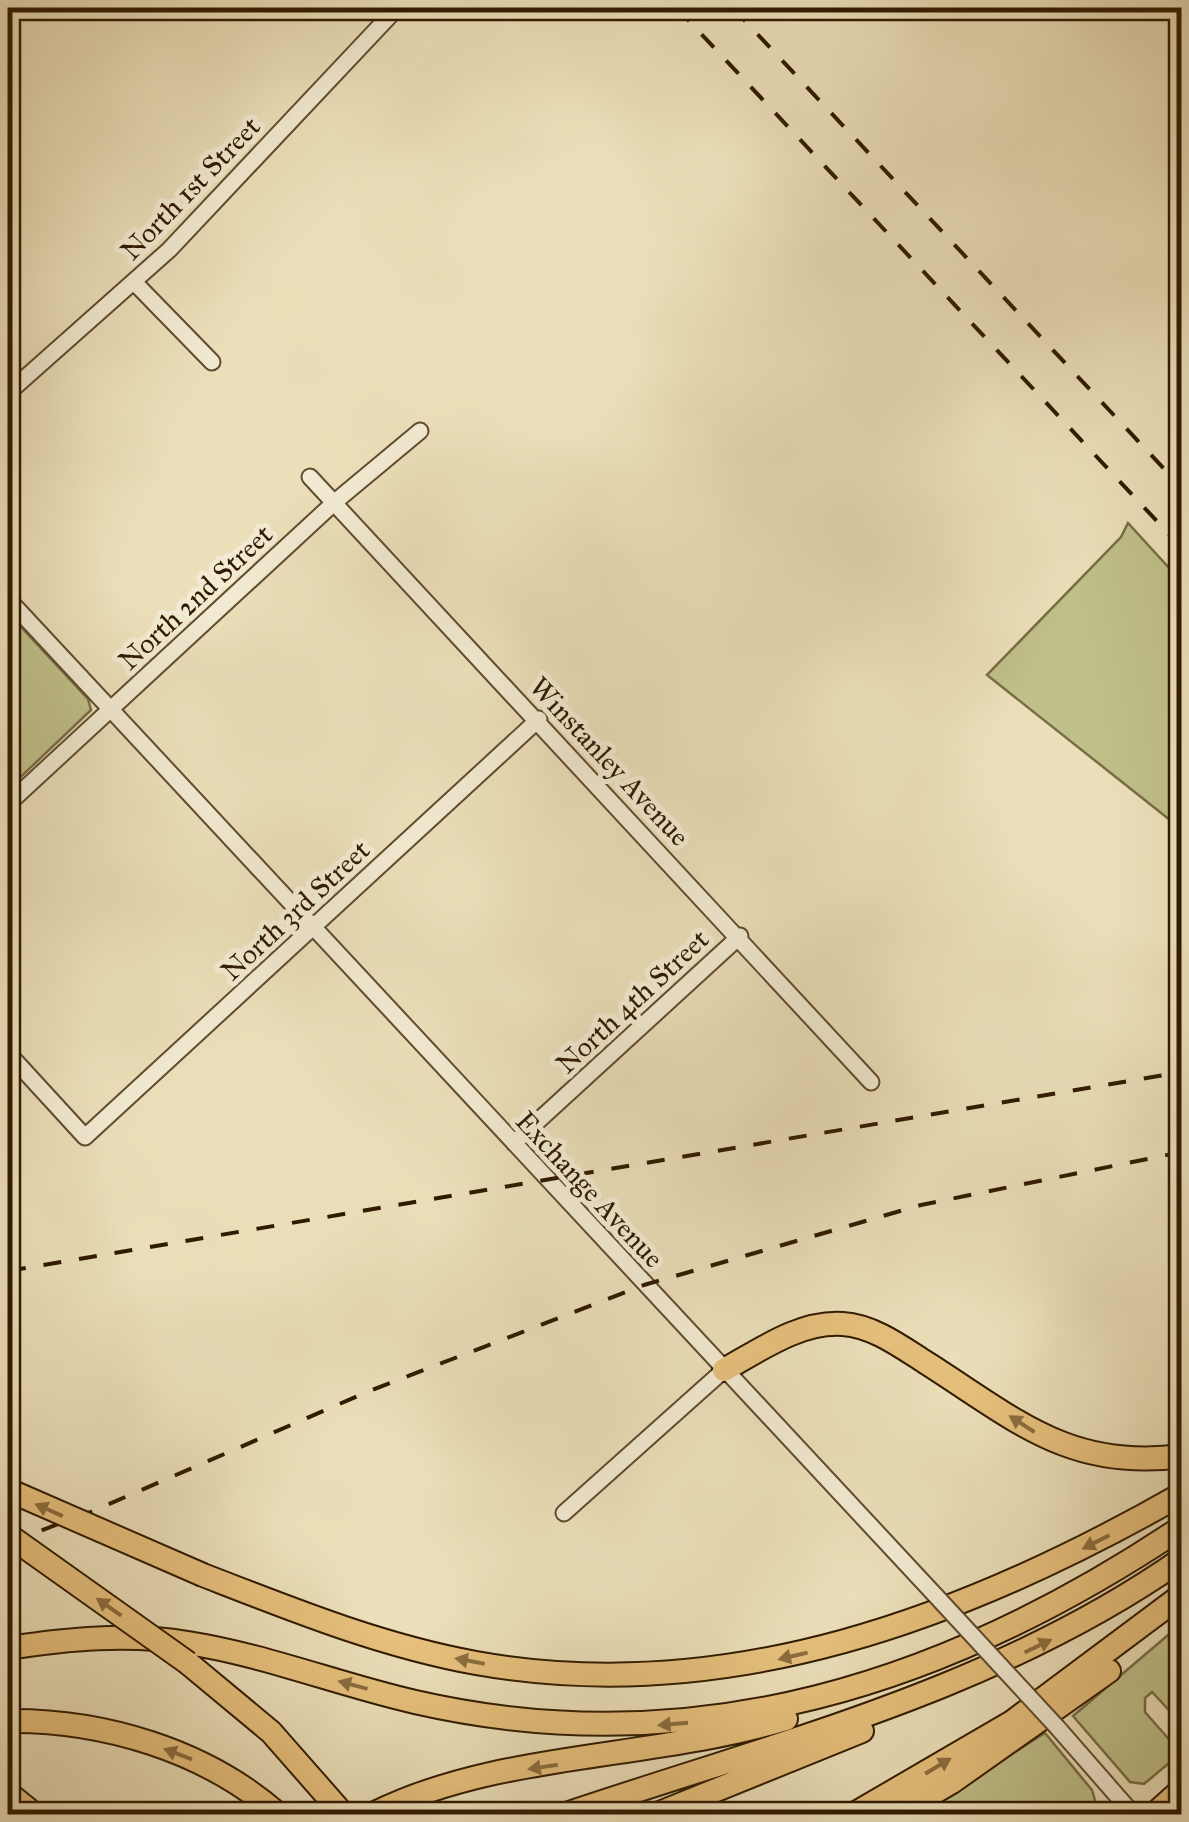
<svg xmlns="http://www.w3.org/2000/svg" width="1189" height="1822" viewBox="0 0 1189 1822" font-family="'IM FELL Great Primer',serif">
	<rect width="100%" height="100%" fill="#ebdfb9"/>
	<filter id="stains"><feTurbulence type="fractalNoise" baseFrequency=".002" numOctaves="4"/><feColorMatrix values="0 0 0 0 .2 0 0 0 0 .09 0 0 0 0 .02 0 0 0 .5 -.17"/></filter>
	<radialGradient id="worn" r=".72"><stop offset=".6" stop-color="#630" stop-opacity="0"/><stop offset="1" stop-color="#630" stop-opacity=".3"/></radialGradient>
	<path fill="#c0c08a" stroke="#786d45" stroke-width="2.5" d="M 1128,523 L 1181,581 L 1181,800 L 1170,820 L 987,675 L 1121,537 Z
		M 8,613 L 88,699 L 91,710 L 8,789 Z
		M 1181,1624 L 1181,1723 L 1152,1692 L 1145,1698 L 1145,1712 L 1181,1753 L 1144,1784 L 1130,1782 L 1073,1716 Z
		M 1045,1733 L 1092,1790 L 1099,1814 L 917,1814 Z"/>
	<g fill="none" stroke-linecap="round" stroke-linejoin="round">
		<defs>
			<path id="minor" d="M 134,282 L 212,362
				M 8,393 L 169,250 L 397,8
				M 310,477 L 871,1082
				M 8,599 L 936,1596
				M 8,804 L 336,501 L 420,431
				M 8,1053 L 85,1137 L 539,719
				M 514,1143 L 740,936
				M 564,1513 L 724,1370
				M 1057,1727 L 1133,1814"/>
			<path id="major" d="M 1153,1814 L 1182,1788"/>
			<path id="highway" d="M 724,1370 C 760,1350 800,1321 843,1324 C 873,1326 900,1346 925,1362 C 1015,1419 1069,1471 1182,1456
				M 203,1575 C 293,1610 382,1646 476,1663 C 728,1708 967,1617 1182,1494
				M 8,1648 C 68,1639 128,1633 188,1643 C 265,1655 340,1685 415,1702 C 695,1766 948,1684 1182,1527
				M 188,1663 L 271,1732 L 343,1814
				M 8,1721 C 103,1720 205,1750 278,1814
				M 8,1793 L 34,1814
				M 373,1814 C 499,1751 651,1760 786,1719
				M 566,1814 C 779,1742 995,1690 1182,1559
				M 657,1814 L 862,1731
				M 854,1814 L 1012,1722 L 1182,1595
				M 897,1814 L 952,1782 L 1109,1671"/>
		</defs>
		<use href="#minor" stroke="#5f4b2e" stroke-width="19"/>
		<use href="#major" stroke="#301a00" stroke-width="24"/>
		<use href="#highway" stroke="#301a00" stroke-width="26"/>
		<use href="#minor" stroke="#f2ead2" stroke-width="15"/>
		<use href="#major" stroke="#e6c07c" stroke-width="20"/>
		<use href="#highway" stroke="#e6c07c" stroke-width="22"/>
		<path stroke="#301a00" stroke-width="4" stroke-dasharray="18 18" stroke-linecap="butt" d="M 677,8 L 1182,548
			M 733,8 L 1182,488
			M 8,1271 L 1182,1072
			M 8,1543 L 93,1511 L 367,1392 L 644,1285 L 921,1205 L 1182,1152"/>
		<defs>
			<path id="minor-bridge" d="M 936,1596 L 1057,1727"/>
			<path id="highway-bridge" d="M 8,1490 L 203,1575
				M 8,1535 L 188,1663"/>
		</defs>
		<use href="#minor-bridge" stroke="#5f4b2e" stroke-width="19" stroke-linecap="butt"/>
		<use href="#highway-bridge" stroke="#301a00" stroke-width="26" stroke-linecap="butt"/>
		<use href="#minor-bridge" stroke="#f2ead2" stroke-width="15"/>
		<use href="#highway-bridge" stroke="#e6c07c" stroke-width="22"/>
	</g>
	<defs><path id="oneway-solid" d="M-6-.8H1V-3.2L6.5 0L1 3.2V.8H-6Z" transform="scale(2.5)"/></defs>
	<g fill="#8b6d3e">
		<use href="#oneway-solid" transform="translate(1022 1424) rotate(-147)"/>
		<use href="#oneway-solid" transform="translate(49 1510) rotate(-156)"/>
		<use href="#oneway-solid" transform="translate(1096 1542) rotate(153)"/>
		<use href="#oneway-solid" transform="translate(109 1607) rotate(-145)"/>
		<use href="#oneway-solid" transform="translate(1038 1646) rotate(-26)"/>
		<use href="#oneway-solid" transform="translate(793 1656) rotate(167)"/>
		<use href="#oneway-solid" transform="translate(470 1661) rotate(-169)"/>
		<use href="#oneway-solid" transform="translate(353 1685) rotate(-165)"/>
		<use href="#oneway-solid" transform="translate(673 1724) rotate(175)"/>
		<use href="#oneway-solid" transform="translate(178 1754) rotate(-159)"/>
		<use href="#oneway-solid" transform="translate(938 1766) rotate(-31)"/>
		<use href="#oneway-solid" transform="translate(543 1767) rotate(171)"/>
	</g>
	<g text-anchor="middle" stroke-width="10" stroke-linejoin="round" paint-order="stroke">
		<g font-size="28" fill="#301a00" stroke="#f2ead2">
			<text transform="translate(190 188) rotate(-46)" y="10">North 1st Street</text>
			<text transform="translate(195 597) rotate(-43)" y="10">North 2nd Street</text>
			<text transform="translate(610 761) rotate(47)" y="10">Winstanley Avenue</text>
			<text transform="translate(295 910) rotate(-43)" y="10">North 3rd Street</text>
			<text transform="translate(632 1001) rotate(-43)" y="10">North 4th Street</text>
			<text transform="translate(590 1189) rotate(47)" y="10">Exchange Avenue</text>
		</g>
	</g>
	<rect width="1189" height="1822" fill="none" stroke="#ebdfb9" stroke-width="40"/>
	<rect x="10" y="10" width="1169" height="1802" fill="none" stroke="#301a00" stroke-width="5"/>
	<rect x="20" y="20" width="1149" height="1782" fill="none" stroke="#301a00" stroke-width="2.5"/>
	<rect width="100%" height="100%" filter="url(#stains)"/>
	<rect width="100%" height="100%" fill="url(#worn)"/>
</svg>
